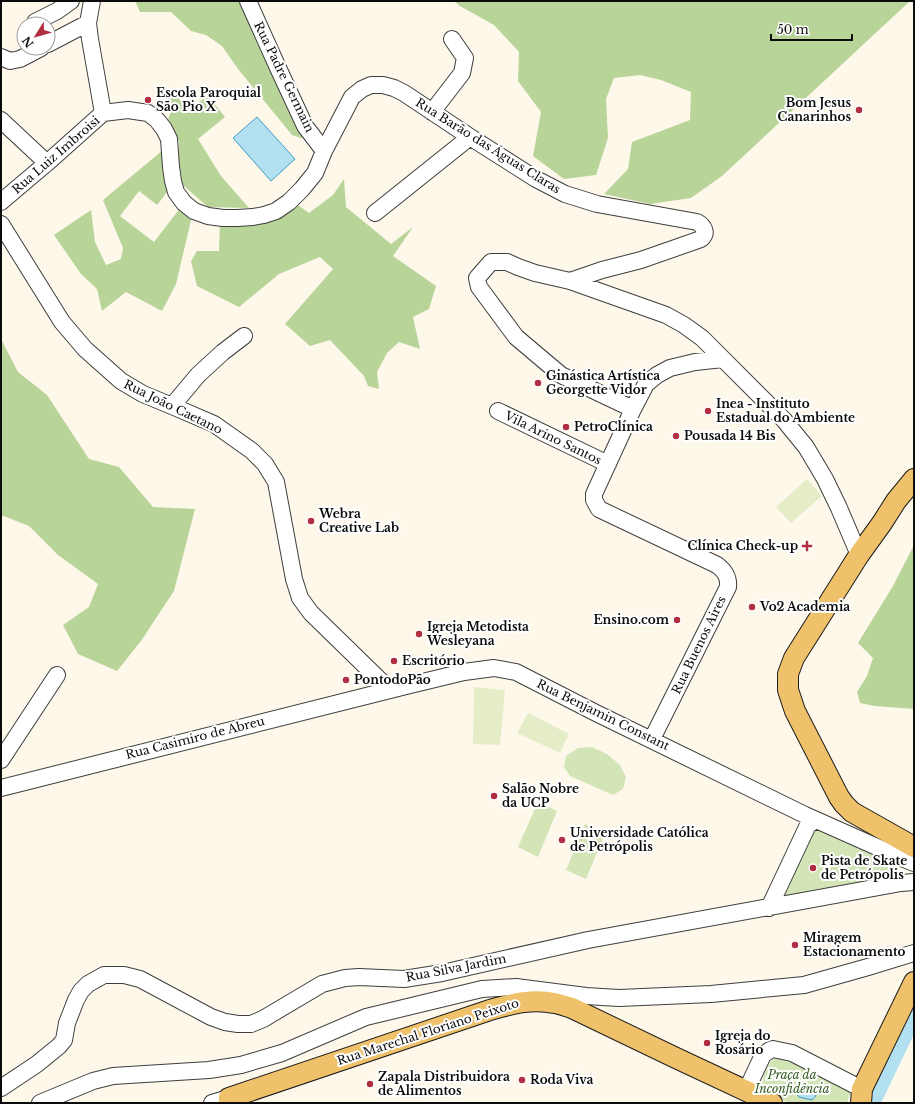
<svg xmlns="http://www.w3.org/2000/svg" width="915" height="1104" viewBox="0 0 915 1104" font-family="'Libre Baskerville',serif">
	<rect width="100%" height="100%" fill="#fdf8ea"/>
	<path fill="#d3e5b7" d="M 592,747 L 607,754 L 620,765 L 626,777 L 623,789 L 613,795 L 570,776 L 564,767 L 566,756 L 578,748 Z
		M 538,802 L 557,811 L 538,857 L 518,847 Z
		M 585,824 L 605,833 L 586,879 L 566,870 Z
		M 812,826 L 894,863 L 886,880 L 775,902 Z
		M 783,1056 L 849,1086 L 850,1094 L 847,1103 L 789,1103 L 767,1093 L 762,1086 C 763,1075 768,1064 775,1057 Z"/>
	<path fill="#b9d498" d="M 135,1 L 242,1 L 307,140 L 292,135 L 238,69 L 222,46 L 206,35 L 191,31 L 171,12 L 140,12 Z
		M 454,1 L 910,1 L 722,176 L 691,198 L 650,204 L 604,194 L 628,169 L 632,142 L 690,120 L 691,92 L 661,80 L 640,75 L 614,78 L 606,99 L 608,138 L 596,175 L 564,179 L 533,156 L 541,112 L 518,81 L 519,52 L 494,25 L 460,6 Z
		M 174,96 L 191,107 L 208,96 L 225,117 L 198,139 L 221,176 L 249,208 L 208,207 L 178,181 L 179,141 L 168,119 L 173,107 L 168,100 Z
		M 163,150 L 168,191 L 157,205 L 139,191 L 120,216 L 154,242 L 181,207 L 192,216 L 176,284 L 162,311 L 126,292 L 102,311 L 97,289 L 81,274 L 54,235 L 91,210 L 95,242 L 106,265 L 121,259 L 123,248 L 103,200 Z
		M 344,179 L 346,207 L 391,244 L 413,227 L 393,256 L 436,286 L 429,309 L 413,317 L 420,349 L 399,342 L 387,353 L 377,372 L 379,389 L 368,386 L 364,376 L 330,340 L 310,346 L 285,324 L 333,269 L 320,257 L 279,274 L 239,307 L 197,286 L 191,261 L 197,251 L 219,251 L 220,223 L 295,203 L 309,213 L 333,195 Z
		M 1,339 L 18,372 L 47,395 L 89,459 L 119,467 L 153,507 L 195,509 L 174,591 L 141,641 L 117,671 L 78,654 L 63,625 L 89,607 L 98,584 L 58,555 L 29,526 L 1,515 Z
		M 914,545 L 914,709 L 875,706 L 860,703 L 857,692 L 867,676 L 873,658 L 858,643 L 893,586 Z"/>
	<path fill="#e4edc8" d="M 807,479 L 822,496 L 791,523 L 776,507 Z
		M 474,687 L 505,690 L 500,745 L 473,744 Z
		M 528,713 L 569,734 L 560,753 L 517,733 Z"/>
	<path fill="#b3e0f1" stroke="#409bc2" d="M 257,117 L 295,159 L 271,181 L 233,138 Z
		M 806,1085 C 811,1085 814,1086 818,1090 L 815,1097 L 812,1100 L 799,1097 L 794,1090 Z"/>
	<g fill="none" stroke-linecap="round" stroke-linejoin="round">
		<path stroke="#b3e0f1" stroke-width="19" d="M 874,1096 L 914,1012"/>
		<defs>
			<path id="minor" d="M 92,1 L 88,23 L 90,39 L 103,113
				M 248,1 L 279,70 L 305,126 L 324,151
				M 35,22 L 57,11 L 71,1
				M 48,44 L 88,23
				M 1,57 L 10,61 L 20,59 L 41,48
				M 432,112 L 462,73 L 465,58 L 452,39
				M 1,120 L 47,163
				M 1,202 L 47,163 L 103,113 L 128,110 L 148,113 L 157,120 L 164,129 L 169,139 L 171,167 L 173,181 L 176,192 L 184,203 L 194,211 L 208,216 L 223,218 L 237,218 L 253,217 L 264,215 L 276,211 L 289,202 L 302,189 L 315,173 L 324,151 L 352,97 L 362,89 L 371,85 L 383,85 L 394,88 L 404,93 L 470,137 L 536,179 L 565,194 L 597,204 L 697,222 C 704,226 708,233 701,239 L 641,260 L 602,270 L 570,281
				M 375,213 L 470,137
				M 1,224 L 62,322 L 85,349 L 121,381 L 143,394 L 172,406 L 214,424 L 252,451 L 265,464 L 276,482 L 294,579 L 300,598 L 311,613 L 390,690
				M 172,406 L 198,375 L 223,352 L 244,336
				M 633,409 L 561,375 L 516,337 L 479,287 L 477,278 L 491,262 L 507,262 L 518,267 L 535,273 L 570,281 L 666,315 L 684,325 L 702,338 L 784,420 L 806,447 L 825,479 L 839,508 L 859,555
				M 498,411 L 608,464
				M 652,739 L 728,587 C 729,577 725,571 717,565 L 599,509 L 594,500 L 594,494 L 633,409 L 646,384 L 657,375 L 670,368 L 695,362 L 723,359
				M 1,760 L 57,675
				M 1,788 L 406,686 L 464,672 L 494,668 L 516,672 L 596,713 L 805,815 L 904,859 L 914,863
				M 769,908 L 808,825 L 816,820
				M 1,1088 L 37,1064 L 59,1046 L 64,1040 L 67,1023 L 76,1000 L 81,991 L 88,984 L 104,975 L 124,975 L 140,979 L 211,1017 L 225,1022 L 238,1024 L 251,1024 L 263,1019 L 322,984 L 345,978 L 359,977 L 404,979 L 442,973 L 588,940 L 901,883 L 914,882
				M 746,1091 L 763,1055 L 770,1050 L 773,1049 L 792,1053 L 862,1089
				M 40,1103 L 93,1081 L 113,1076 L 209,1070 L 241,1065 L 282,1053 L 366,1017 L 482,989 L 516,987 L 586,996 L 619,998 L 711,994 L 804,985 L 868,967 L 914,953
				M 212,1103 L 229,1098"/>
			<path id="major" d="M 914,479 L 896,501 L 882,523 L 859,555 L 794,658 L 788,674 L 788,690 L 795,711 L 839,797 L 844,804 L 852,812 L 914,847
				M 229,1103 L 229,1098 L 490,1010 C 512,1004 532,998 554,1003 C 560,1004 566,1006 572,1008 L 676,1058 L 772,1103
				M 861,1103 L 862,1089 L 914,982"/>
		</defs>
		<use href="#minor" stroke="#3e3e3e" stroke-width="18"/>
		<use href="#major" stroke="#1c1c1c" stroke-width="22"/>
		<use href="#minor" stroke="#fff" stroke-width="16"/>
		<use href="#major" stroke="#eec16a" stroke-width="20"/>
	</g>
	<g fill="#b02e41" stroke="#fff" stroke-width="1.5">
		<circle cx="148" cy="100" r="4"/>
		<circle cx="859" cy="110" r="4"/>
		<circle cx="538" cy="383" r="4"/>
		<circle cx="708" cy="411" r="4"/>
		<circle cx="566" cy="427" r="4"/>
		<circle cx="676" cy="436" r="4"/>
		<circle cx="311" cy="521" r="4"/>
		<path d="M805 540h4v4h4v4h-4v4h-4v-4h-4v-4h4z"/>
		<circle cx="752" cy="607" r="4"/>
		<circle cx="677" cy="620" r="4"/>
		<circle cx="419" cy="634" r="4"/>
		<circle cx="394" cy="661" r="4"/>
		<circle cx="346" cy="680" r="4"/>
		<circle cx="494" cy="796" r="4"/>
		<circle cx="562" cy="840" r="4"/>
		<circle cx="813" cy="868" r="4"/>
		<circle cx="795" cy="945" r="4"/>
		<circle cx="707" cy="1043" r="4"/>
		<circle cx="522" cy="1080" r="4"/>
		<circle cx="370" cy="1084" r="4"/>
	</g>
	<g text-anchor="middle" stroke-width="4" stroke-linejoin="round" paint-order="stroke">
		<g font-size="12" fill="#0b0b0b" stroke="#fff">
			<text transform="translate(284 77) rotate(64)" y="4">Rua Padre Germain</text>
			<text transform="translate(488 146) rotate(32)" y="4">Rua Barão das Águas Claras</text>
			<text transform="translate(56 155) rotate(-41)" y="4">Rua Luiz Imbroisi</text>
			<text transform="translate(173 407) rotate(26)" y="4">Rua João Caetano</text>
			<text transform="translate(553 438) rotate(26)" y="4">Vila Arino Santos</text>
			<text transform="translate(699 645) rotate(-64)" y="4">Rua Buenos Aires</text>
			<text transform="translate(603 715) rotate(26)" y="4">Rua Benjamin Constant</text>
			<text transform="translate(195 738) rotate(-14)" y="4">Rua Casimiro de Abreu</text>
			<text transform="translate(456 968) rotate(-11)" y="4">Rua Silva Jardim</text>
			<text transform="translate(428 1032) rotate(-18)" y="4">Rua Marechal Floriano Peixoto</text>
		</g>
		<g font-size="12" font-weight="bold" fill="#0b0b0b" stroke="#fff" text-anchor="start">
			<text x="156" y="97">Escola Paroquial<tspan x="156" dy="14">São Pio X</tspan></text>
			<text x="851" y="107" text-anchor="end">Bom Jesus<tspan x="851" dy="14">Canarinhos</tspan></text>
			<text x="546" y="380">Ginástica Artística<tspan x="546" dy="14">Georgette Vidor</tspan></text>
			<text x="716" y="408">Inea - Instituto<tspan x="716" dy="14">Estadual do Ambiente</tspan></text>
			<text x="574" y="431">PetroClínica</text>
			<text x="684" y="440">Pousada 14 Bis</text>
			<text x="319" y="518">Webra<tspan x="319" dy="14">Creative Lab</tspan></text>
			<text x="798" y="550" text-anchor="end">Clínica Check-up</text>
			<text x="760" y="611">Vo2 Academia</text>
			<text x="669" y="624" text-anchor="end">Ensino.com</text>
			<text x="427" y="631">Igreja Metodista<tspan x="427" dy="14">Wesleyana</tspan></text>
			<text x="402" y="665">Escritório</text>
			<text x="354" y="684">PontodoPão</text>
			<text x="502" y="793">Salão Nobre<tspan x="502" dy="14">da UCP</tspan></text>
			<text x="570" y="837">Universidade Católica<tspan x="570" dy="14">de Petrópolis</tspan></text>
			<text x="821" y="865">Pista de Skate<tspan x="821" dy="14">de Petrópolis</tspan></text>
			<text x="803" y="942">Miragem<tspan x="803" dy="14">Estacionamento</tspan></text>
			<text x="715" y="1040">Igreja do<tspan x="715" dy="14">Rosário</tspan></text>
			<text x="378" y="1081">Zapala Distribuidora<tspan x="378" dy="14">de Alimentos</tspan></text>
			<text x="530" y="1084">Roda Viva</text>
		</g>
		<g font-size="12" font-style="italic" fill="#335d21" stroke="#fff">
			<text x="792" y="1079">Praça da<tspan x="792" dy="14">Inconfidência</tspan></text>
		</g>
	</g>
	<rect width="915" height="1104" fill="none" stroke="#0b0b0b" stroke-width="4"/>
	<g transform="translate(36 36) rotate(233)"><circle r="19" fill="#ffffff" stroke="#9d9d9d"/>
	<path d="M0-3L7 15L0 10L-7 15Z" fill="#b02e41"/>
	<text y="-6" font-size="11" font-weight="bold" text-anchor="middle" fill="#0b0b0b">N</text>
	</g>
	<path d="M771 34v6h81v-6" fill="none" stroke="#0b0b0b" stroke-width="2"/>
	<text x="777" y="34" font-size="12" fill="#0b0b0b" stroke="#ffffff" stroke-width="3" paint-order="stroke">50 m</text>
</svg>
